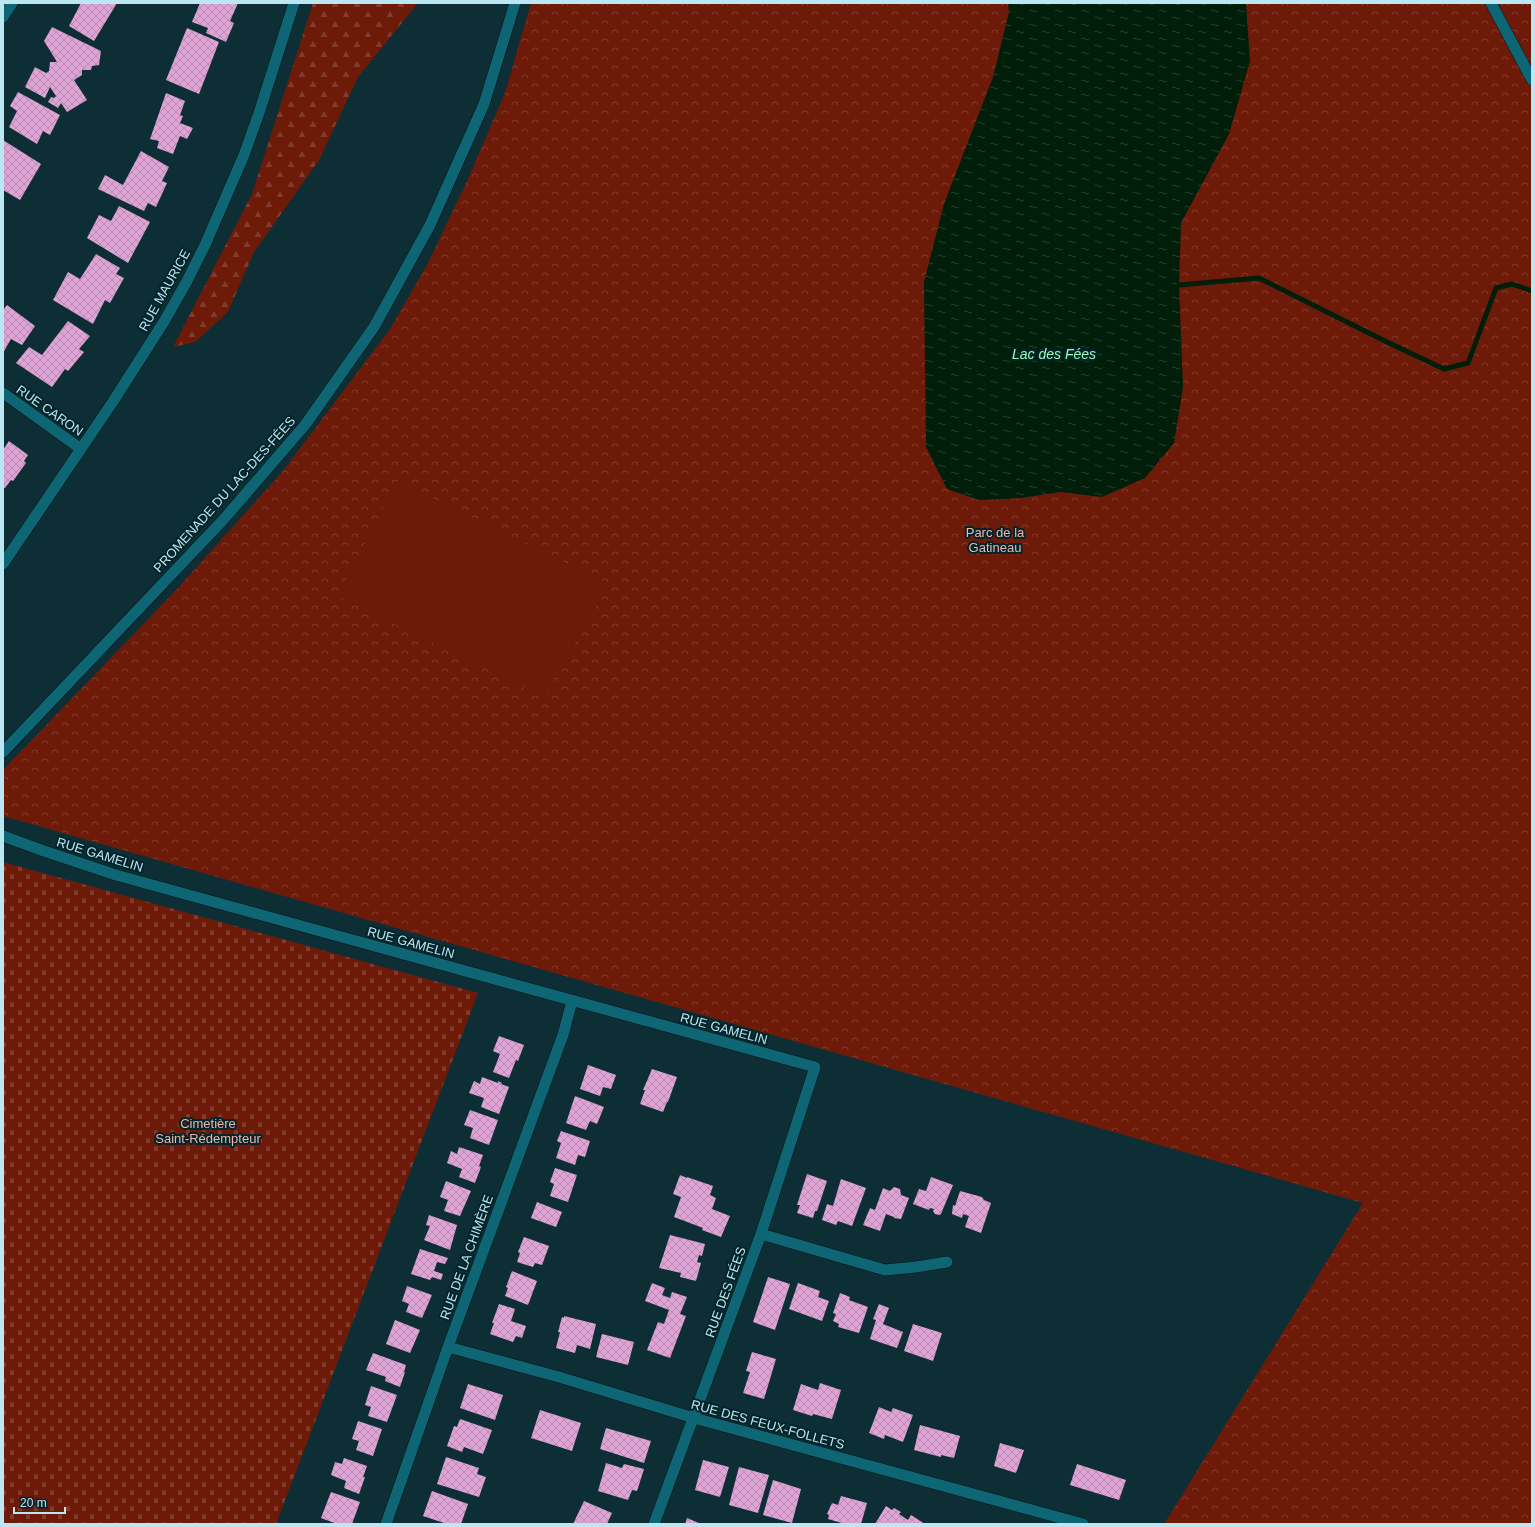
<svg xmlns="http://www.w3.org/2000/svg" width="1535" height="1527" viewBox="0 0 1535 1527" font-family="Helvetica,sans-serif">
	<defs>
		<pattern id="forest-firs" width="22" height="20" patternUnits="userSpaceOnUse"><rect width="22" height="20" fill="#6e1a09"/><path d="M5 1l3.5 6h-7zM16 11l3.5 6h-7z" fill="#813b2d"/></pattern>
		<pattern id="cemetery-stones" width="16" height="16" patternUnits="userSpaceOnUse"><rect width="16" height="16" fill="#6e1a09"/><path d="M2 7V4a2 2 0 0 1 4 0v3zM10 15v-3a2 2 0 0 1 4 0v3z" fill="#813b2d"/></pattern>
		<pattern id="park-crowns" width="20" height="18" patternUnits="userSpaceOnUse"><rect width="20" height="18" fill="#6e1a09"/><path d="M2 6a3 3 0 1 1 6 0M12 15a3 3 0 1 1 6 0" fill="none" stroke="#813b2d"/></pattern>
		<pattern id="water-ripples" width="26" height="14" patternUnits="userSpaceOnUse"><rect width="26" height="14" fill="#001e0a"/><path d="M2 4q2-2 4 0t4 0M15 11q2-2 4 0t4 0" fill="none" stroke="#233f2e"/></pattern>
		<pattern id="building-cross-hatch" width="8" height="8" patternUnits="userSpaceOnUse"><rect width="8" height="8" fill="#e0a3d5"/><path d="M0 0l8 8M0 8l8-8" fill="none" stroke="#b68cb2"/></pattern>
	</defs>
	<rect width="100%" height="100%" fill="#0e2e35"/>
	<path fill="url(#forest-firs)" d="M 313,3 L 418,3 L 358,77 L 319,160 L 254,252 L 228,312 L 195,342 L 173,347 L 252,194 Z"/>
	<path fill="url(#cemetery-stones)" d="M 3,862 L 478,993 L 276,1524 L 3,1524 Z"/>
	<path fill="url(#park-crowns)" d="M 531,3 L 1532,3 L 1532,1524 L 1164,1524 L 1363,1203 L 3,816 L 3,770 L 176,590 L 282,472 L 390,329 L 428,263 L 468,179 L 505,93 Z"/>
	<path fill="#6e1a09" d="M 397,481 L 609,584 L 543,697 L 338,596 Z"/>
	<path fill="url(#water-ripples)" d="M 1008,3 L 1246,3 L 1250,61 L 1229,134 L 1181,223 L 1179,285 L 1183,387 L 1174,443 L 1145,478 L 1102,497 L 1061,492 L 1021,498 L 979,500 L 947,489 L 926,447 L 924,282 L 944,204 L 993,77 L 1009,12 Z"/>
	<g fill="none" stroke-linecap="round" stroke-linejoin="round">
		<path stroke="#001e0a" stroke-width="5" d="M 1179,285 L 1259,278 L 1389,343 L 1444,369 L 1468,363 L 1496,288 L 1512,284 L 1532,291"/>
	</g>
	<path fill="url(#building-cross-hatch)" d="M 81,3 L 117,3 L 94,41 L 69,26 Z
		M 200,3 L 238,3 L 230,21 L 234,23 L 226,42 L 206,33 L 208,28 L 192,22 Z
		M 52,27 L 101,51 L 99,65 L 92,66 L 91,70 L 82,70 L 82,75 L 74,80 L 87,100 L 67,112 L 61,103 L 58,108 L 48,102 L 51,97 L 54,98 L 56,96 L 50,87 L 45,98 L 25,87 L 35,67 L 46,73 L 49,71 L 50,62 L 57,62 L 44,41 Z
		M 187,28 L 219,42 L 199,94 L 166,80 Z
		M 18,92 L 60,115 L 50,135 L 43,131 L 37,144 L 9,127 L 17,111 L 10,106 Z
		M 166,93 L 185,101 L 180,115 L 183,116 L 180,123 L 193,128 L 187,139 L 180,136 L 173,154 L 157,148 L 159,141 L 150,139 Z
		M 3,140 L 41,164 L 20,200 L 3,190 Z
		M 141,151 L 169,167 L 162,181 L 167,183 L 156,207 L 148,203 L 144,211 L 98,189 L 105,175 L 123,185 Z
		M 119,206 L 150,222 L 128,263 L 87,238 L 99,215 L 111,221 Z
		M 96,254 L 120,268 L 116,274 L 124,278 L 110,303 L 105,300 L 93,324 L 53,300 L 68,272 L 80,279 Z
		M 7,305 L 35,326 L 22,345 L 11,339 L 3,353 L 3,310 Z
		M 68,321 L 90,336 L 79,349 L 84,352 L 68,371 L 65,369 L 52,387 L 16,363 L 29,347 L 42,355 Z
		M 9,441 L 28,455 L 24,461 L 26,463 L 13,481 L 11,480 L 5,488 L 3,487 L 3,450 Z
		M 499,1036 L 524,1045 L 518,1061 L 516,1060 L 509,1078 L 493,1072 L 500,1054 L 493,1051 Z
		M 588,1065 L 616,1075 L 611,1089 L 603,1087 L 600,1096 L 580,1089 Z
		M 652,1069 L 677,1077 L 668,1102 L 667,1102 L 663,1112 L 640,1104 L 645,1090 L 643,1090 Z
		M 482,1077 L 498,1083 L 498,1081 L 502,1083 L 501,1084 L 509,1087 L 499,1114 L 481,1107 L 484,1098 L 469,1093 L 474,1081 L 480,1084 Z
		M 575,1096 L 604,1107 L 597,1124 L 590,1121 L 586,1130 L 566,1123 Z
		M 470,1110 L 498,1120 L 489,1145 L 470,1138 L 473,1128 L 464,1125 Z
		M 561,1131 L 590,1141 L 585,1157 L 578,1155 L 575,1165 L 556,1158 L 561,1143 L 557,1141 Z
		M 459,1147 L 483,1155 L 479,1166 L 481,1167 L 475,1183 L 459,1177 L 462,1169 L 447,1163 L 451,1151 L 457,1154 Z
		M 555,1168 L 577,1175 L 568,1202 L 550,1196 L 554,1184 L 550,1182 Z
		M 807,1174 L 827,1181 L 817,1211 L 815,1211 L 813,1218 L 797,1213 L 800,1205 L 797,1205 Z
		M 680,1175 L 687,1178 L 687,1177 L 713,1186 L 710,1195 L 716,1198 L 712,1209 L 730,1216 L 721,1237 L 702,1230 L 703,1228 L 674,1217 L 681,1197 L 673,1194 Z
		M 931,1177 L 953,1185 L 941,1214 L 939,1215 L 935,1214 L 933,1211 L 934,1209 L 930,1208 L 929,1210 L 913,1204 L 919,1189 L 926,1191 Z
		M 841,1179 L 866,1188 L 852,1226 L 838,1221 L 836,1225 L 822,1220 L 827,1204 L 833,1206 Z
		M 446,1181 L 471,1191 L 460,1216 L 444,1211 L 448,1200 L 440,1197 Z
		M 894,1187 L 900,1189 L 901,1195 L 909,1198 L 901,1219 L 894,1218 L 894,1217 L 886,1214 L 880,1231 L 863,1225 L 870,1208 L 875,1210 L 883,1188 L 890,1191 Z
		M 960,1191 L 982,1197 L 984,1200 L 991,1203 L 981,1233 L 965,1227 L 969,1216 L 963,1214 L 962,1218 L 952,1214 L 953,1205 L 955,1206 Z
		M 537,1202 L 562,1212 L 556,1227 L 531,1218 Z
		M 429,1215 L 457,1225 L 450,1250 L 424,1240 L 430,1226 L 426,1225 Z
		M 670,1235 L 705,1244 L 702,1256 L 699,1255 L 697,1262 L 701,1263 L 696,1281 L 680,1277 L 681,1273 L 659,1268 Z
		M 524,1237 L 549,1246 L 542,1265 L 535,1263 L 533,1267 L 517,1262 L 520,1253 L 518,1252 Z
		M 420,1249 L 448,1258 L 445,1264 L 437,1262 L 434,1271 L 443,1274 L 441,1280 L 432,1277 L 430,1280 L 411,1274 Z
		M 512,1271 L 537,1281 L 528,1305 L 505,1296 L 508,1288 L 506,1287 Z
		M 768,1277 L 790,1284 L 775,1330 L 753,1322 Z
		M 652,1283 L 665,1288 L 662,1295 L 670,1298 L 672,1292 L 687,1297 L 680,1314 L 686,1316 L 670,1358 L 647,1350 L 658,1322 L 664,1324 L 669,1310 L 645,1301 Z
		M 798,1283 L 820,1291 L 818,1297 L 829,1301 L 822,1321 L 789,1309 Z
		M 407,1286 L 432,1295 L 422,1318 L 406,1312 L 409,1304 L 402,1301 Z
		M 840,1293 L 850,1297 L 849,1300 L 868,1307 L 859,1333 L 838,1327 L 839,1324 L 833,1321 L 836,1314 L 833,1313 Z
		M 499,1304 L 515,1309 L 511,1321 L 526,1326 L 522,1338 L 516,1336 L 513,1342 L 490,1334 L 494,1323 L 492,1323 Z
		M 879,1304 L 889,1308 L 883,1324 L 903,1332 L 897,1348 L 870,1339 L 876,1320 L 873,1319 Z
		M 564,1316 L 596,1324 L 590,1349 L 577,1345 L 575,1353 L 556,1348 L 560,1332 L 558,1332 L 562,1317 L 564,1318 Z
		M 395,1320 L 420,1330 L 410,1353 L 386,1344 Z
		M 913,1324 L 942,1333 L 933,1361 L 904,1351 Z
		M 602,1334 L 634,1342 L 628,1365 L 596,1357 Z
		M 752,1352 L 776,1359 L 764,1399 L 743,1393 L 750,1372 L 746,1371 Z
		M 373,1353 L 406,1365 L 404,1372 L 405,1372 L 400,1387 L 385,1381 L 386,1377 L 366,1370 Z
		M 820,1383 L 841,1390 L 832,1419 L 813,1414 L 812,1416 L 793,1410 L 801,1384 L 818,1390 Z
		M 468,1384 L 503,1395 L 495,1420 L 460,1408 Z
		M 371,1386 L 397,1395 L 387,1422 L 368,1416 L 371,1407 L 365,1405 Z
		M 879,1407 L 891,1412 L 893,1408 L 913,1415 L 903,1442 L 885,1435 L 884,1439 L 869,1433 Z
		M 540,1410 L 581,1423 L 572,1451 L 531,1438 Z
		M 460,1419 L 492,1430 L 483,1454 L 464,1447 L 462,1452 L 447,1446 L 454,1426 L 457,1427 Z
		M 358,1421 L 382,1429 L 373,1456 L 356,1450 L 359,1441 L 352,1439 Z
		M 920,1425 L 960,1436 L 954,1458 L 941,1455 L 941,1457 L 914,1450 Z
		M 606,1428 L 651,1441 L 644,1463 L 600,1449 Z
		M 1000,1443 L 1024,1450 L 1016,1473 L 994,1466 Z
		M 446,1457 L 479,1468 L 477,1474 L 486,1477 L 479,1497 L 437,1484 Z
		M 344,1458 L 367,1466 L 363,1477 L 365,1477 L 359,1494 L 344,1488 L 346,1481 L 331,1475 L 335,1462 L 342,1464 Z
		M 703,1460 L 729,1467 L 720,1497 L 695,1490 Z
		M 606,1463 L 622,1468 L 624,1464 L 644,1469 L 637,1491 L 632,1490 L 628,1500 L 598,1491 Z
		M 1077,1464 L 1126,1480 L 1119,1500 L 1070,1485 Z
		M 739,1467 L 769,1475 L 758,1513 L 729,1505 Z
		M 773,1480 L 801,1489 L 792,1523 L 763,1515 Z
		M 432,1491 L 468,1504 L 461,1524 L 447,1524 L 423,1516 Z
		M 331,1492 L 360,1502 L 352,1524 L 337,1524 L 321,1518 Z
		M 841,1496 L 867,1503 L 861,1524 L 845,1524 L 828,1519 L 829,1515 L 827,1514 L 832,1503 L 838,1505 Z
		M 584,1501 L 612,1513 L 607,1524 L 573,1524 Z
		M 886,1506 L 892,1510 L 894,1508 L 901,1512 L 899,1514 L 908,1520 L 911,1515 L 925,1524 L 875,1524 Z
		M 687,1518 L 701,1524 L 685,1524 Z"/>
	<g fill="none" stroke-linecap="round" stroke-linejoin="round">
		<defs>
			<path id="minor" d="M 3,17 L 12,3
				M 3,393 L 81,449
				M 3,564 L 114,400 L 165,320 L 187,281 L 205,245 L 244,155 L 260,110 L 294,3
				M 3,836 L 44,851 L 116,875 L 815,1067 L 761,1234 L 654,1524
				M 761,1234 L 885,1270 L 916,1267 L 947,1262
				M 448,1347 L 559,1377 L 694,1418 L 1083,1524
				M 386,1524 L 448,1347 L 563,1035 L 572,1001"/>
			<path id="tertiary" d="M 1491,3 L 1532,80
				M 3,752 L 223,520 L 305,425 L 374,327 L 430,225 L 484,104 L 515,3"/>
		</defs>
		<use href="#minor" stroke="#071417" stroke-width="12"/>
		<use href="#tertiary" stroke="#071417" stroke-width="12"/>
		<use href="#minor" stroke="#0e6574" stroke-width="11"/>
		<use href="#tertiary" stroke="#0e6574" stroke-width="11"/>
	</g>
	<g text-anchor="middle" stroke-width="4" stroke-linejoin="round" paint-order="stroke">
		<g font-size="13" fill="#bae7f2" stroke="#04242b">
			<text transform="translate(164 290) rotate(-61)" y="5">RUE MAURICE</text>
			<text transform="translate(50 410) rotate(35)" y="5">RUE CARON</text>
			<text transform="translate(224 494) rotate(-48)" y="5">PROMENADE DU LAC-DES-FÉES</text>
			<text transform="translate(100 854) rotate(17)" y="5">RUE GAMELIN</text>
			<text transform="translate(411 942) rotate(15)" y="5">RUE GAMELIN</text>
			<text transform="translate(724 1028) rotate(15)" y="5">RUE GAMELIN</text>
			<text transform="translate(466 1257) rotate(-70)" y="5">RUE DE LA CHIMÈRE</text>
			<text transform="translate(725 1292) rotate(-70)" y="5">RUE DES FÉES</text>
			<text transform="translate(768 1424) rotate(15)" y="5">RUE DES FEUX-FOLLETS</text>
		</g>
		<g font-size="13" fill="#eeb5a9" stroke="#04242b">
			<text x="995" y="537">Parc de la<tspan x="995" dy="15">Gatineau</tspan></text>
			<text x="208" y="1128">Cimetière<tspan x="208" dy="15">Saint-Rédempteur</tspan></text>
		</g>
		<g font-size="14" font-style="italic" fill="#97fdb6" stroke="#04242b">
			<text x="1054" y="359">Lac des Fées</text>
		</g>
	</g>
	<rect width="1535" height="1527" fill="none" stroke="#bae7f2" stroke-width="8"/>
	<path d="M14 1507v6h51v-6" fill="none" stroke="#bae7f2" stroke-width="2"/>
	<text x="20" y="1507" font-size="12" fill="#bae7f2" stroke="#04242b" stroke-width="3" paint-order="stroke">20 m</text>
</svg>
